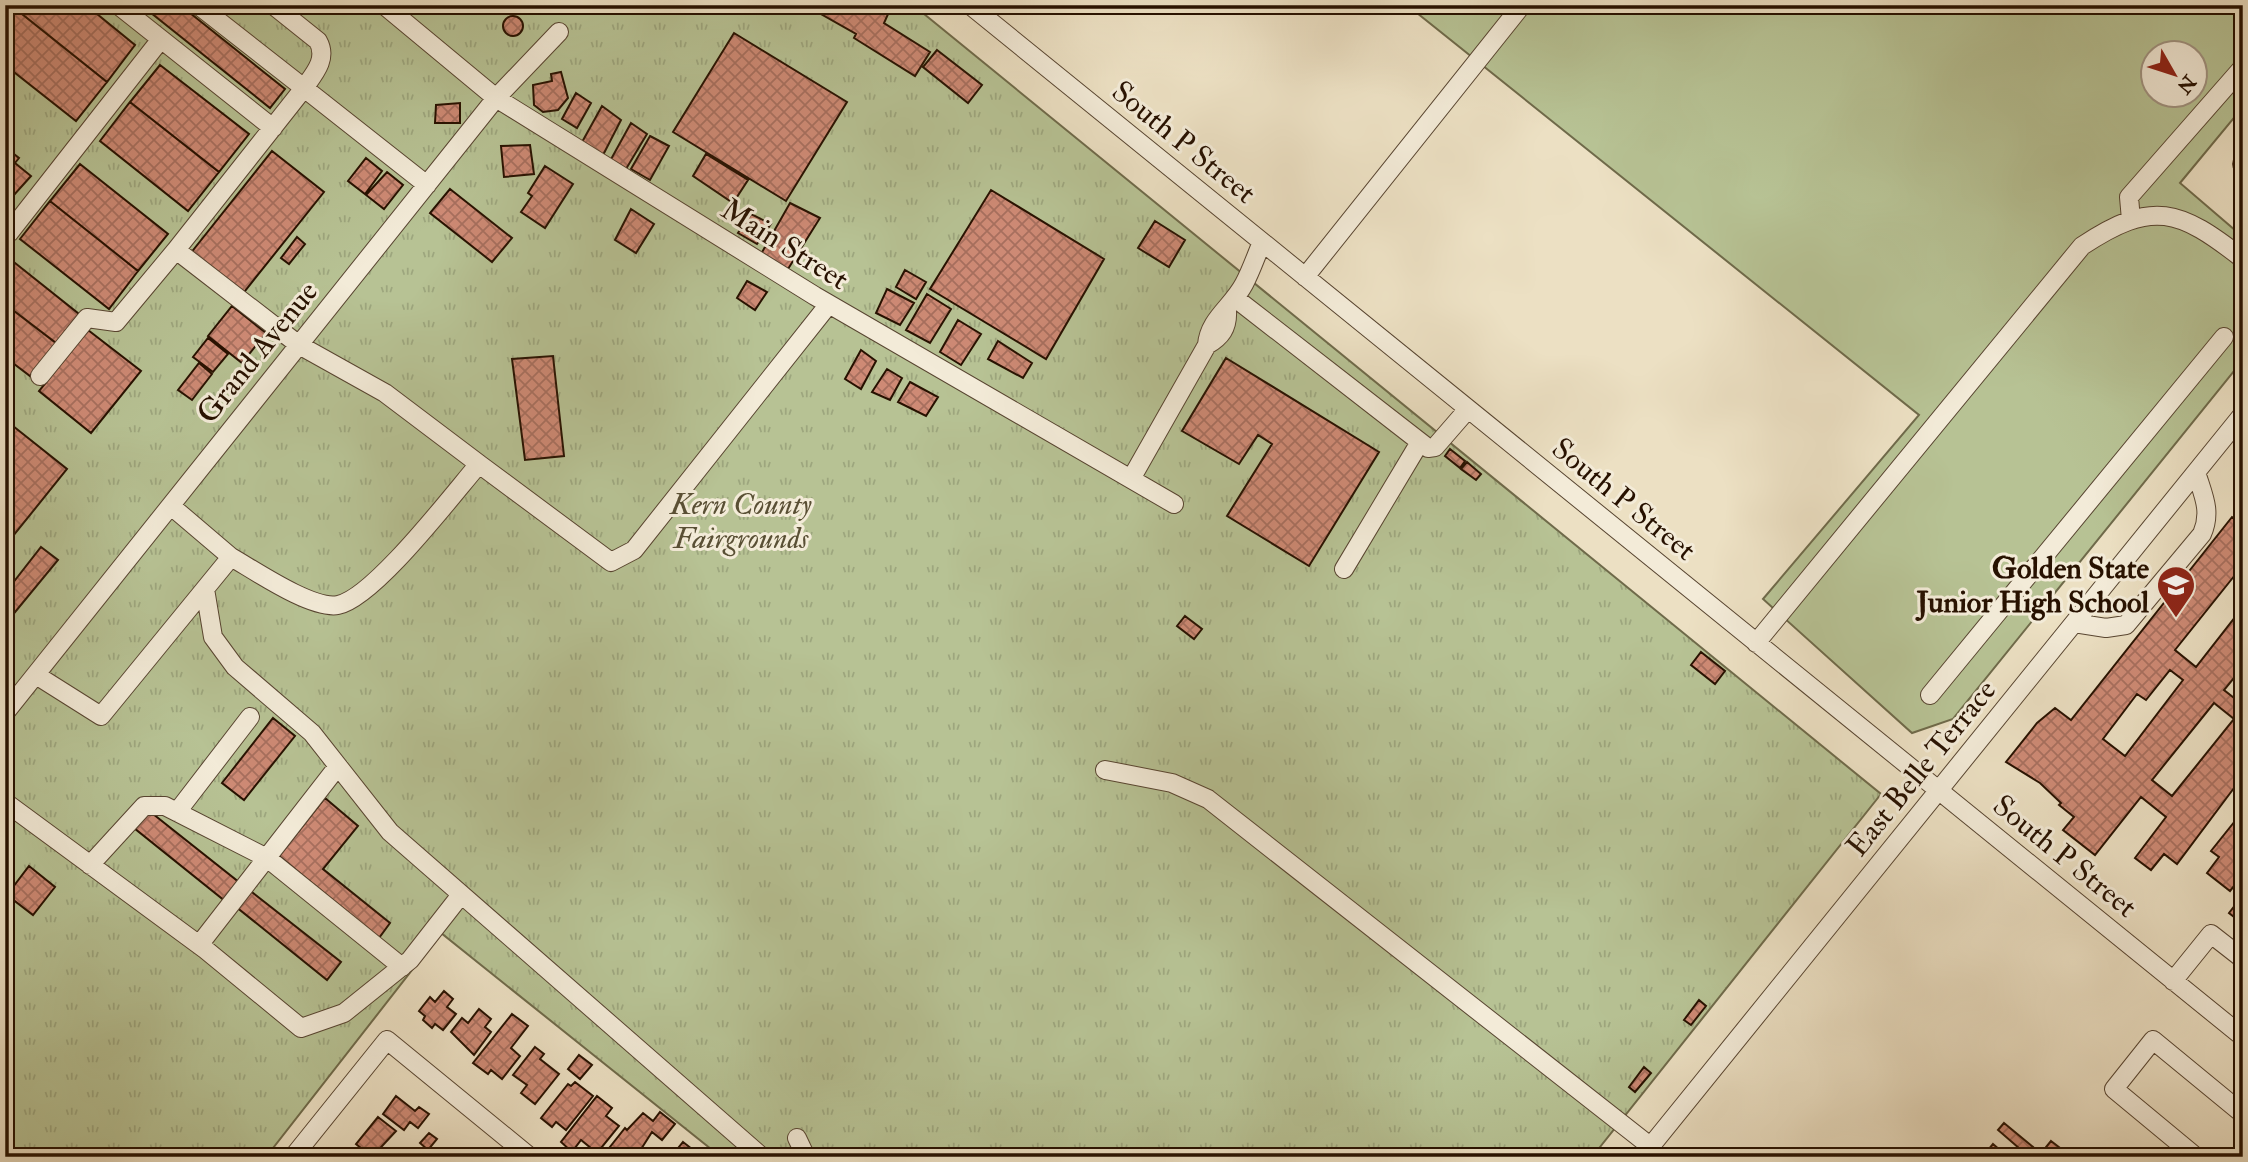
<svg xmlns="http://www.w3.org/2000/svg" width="2248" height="1162" viewBox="0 0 2248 1162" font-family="'IM FELL Double Pica',serif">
	<defs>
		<pattern id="park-tufts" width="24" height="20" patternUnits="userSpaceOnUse" patternTransform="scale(1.75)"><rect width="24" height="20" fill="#b7c294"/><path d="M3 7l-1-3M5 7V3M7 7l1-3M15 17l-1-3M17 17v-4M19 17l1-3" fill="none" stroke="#9da67e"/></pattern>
		<pattern id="building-cross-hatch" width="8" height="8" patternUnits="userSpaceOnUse" patternTransform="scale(1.75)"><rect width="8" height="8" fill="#ce8a75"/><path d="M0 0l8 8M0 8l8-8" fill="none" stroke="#a76f5e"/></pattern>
	</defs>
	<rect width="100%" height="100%" fill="#ece0c3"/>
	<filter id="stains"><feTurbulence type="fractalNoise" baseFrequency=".00286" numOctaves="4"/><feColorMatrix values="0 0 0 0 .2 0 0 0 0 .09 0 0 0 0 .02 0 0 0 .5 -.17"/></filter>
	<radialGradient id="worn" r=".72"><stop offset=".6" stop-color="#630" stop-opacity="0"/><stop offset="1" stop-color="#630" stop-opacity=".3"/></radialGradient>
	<path fill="#b7c294" stroke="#6f6a4a" stroke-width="2" fill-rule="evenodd" d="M 1407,5 L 2243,5 L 2243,107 L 2180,183 L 2243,237 L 2243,360 L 1953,719 L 1912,733 L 1763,599 L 1919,415 ZM 2154,52 L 2196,52 L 2196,94 L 2154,94 Z"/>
	<path fill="url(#park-tufts)" stroke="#6f6a4a" stroke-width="2" d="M 5,5 L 913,5 L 1881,794 L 1592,1157 L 721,1157 L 441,933 L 266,1157 L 5,1157 Z"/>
	<path fill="url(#building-cross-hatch)" stroke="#271100" stroke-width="2" fill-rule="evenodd" d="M 21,5 L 86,5 L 135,45 L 107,82 L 17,10 Z
		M 141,5 L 180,5 L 285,89 L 270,108 Z
		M 805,5 L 878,5 L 889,12 L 884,23 L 930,52 L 915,76 L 854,38 L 856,34 Z
		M 17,10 L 107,82 L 76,121 L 5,65 L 5,25 Z
		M503 26a10 10 0 1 1 20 0a10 10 0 1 1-20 0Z
		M 734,33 L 847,102 L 786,201 L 673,132 Z
		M 937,50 L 982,85 L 968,103 L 923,67 Z
		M 160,65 L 249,134 L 219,172 L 130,102 Z
		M 561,72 L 568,98 L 558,110 L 543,112 L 534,105 L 533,85 L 552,81 L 551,74 Z
		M 576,93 L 591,103 L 577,128 L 562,119 Z
		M 130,102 L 219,172 L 188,211 L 100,141 Z
		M 460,103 L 460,123 L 435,123 L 436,105 Z
		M 602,106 L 621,120 L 602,157 L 581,144 Z
		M 631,123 L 647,134 L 626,169 L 610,161 Z
		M 650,136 L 669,146 L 650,180 L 631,169 Z
		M 530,145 L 534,174 L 504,177 L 501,146 Z
		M 5,147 L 19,158 L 15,163 L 31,176 L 5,205 Z
		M 272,151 L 324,192 L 241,296 L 190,254 Z
		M 706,154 L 748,180 L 733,203 L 693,176 Z
		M 366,158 L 382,171 L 365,194 L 348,181 Z
		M 80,164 L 168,234 L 138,271 L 50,201 Z
		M 545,166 L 573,184 L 545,228 L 521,212 L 532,196 L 528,193 Z
		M 387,172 L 403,185 L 384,209 L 366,195 Z
		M 450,189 L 512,238 L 492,262 L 430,213 Z
		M 991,190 L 1104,259 L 1046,359 L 930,289 Z
		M 50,201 L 138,271 L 109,309 L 20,239 Z
		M 790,203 L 820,218 L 788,269 L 761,254 Z
		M 631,209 L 654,224 L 636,253 L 615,240 Z
		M 751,214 L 771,224 L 757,244 L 738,233 Z
		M 1155,221 L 1185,240 L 1169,267 L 1138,248 Z
		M 297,237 L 305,244 L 289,264 L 281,258 Z
		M 5,255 L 79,314 L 56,343 L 5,304 Z
		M 905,270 L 926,282 L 916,299 L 896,287 Z
		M 747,281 L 767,292 L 755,310 L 737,298 Z
		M 887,289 L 914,303 L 900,325 L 876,313 Z
		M 927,294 L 951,309 L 930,343 L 906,330 Z
		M 5,304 L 56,343 L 30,376 L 5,357 Z
		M 232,306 L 266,333 L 242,363 L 208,336 Z
		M 958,320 L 981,334 L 961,365 L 940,352 Z
		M 88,330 L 141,371 L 91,433 L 39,391 Z
		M 208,338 L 228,354 L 213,372 L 193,357 Z
		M 998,341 L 1032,363 L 1023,378 L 988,359 Z
		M 861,350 L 876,361 L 861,389 L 845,379 Z
		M 553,356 L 564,456 L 525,460 L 512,359 Z
		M 1226,358 L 1379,452 L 1309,566 L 1227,516 L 1272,444 L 1258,435 L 1239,464 L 1182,431 Z
		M 199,363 L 212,374 L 192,400 L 178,390 Z
		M 887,369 L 902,378 L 890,400 L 872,392 Z
		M 910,382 L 938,397 L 926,416 L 898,402 Z
		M 13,426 L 67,469 L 5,546 L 5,436 Z
		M 1450,449 L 1465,461 L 1460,468 L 1445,456 Z
		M 1467,462 L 1481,474 L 1476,480 L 1461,469 Z
		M 2232,517 L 2243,525 L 2243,565 L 2175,650 L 2196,667 L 2243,607 L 2243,667 L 2224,690 L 2243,705 L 2243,776 L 2177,864 L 2164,854 L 2151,870 L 2135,858 L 2166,817 L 2141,797 L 2095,855 L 2063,830 L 2074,817 L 2059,805 L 2061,803 L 2040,783 L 2006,762 L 2037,723 L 2055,708 L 2071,720 ZM 2170,670 L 2183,680 L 2125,756 L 2103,739 L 2137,694 L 2146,700 ZM 2214,703 L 2234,719 L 2172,796 L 2152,780 Z
		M 41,547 L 58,560 L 11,617 L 5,612 L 5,593 Z
		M 1185,616 L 1202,629 L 1194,639 L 1177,626 Z
		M 1701,652 L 1725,671 L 1715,684 L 1691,665 Z
		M 273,718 L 295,736 L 244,800 L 222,783 Z
		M 325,798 L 358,826 L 323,869 L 390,923 L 379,938 L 279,856 Z
		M 148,810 L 240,883 L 225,901 L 134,828 Z
		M 2243,811 L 2243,875 L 2230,891 L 2207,873 L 2219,857 L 2211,851 Z
		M 29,866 L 55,887 L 33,915 L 7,895 Z
		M 248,889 L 341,962 L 327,980 L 235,906 Z
		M 2243,895 L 2243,924 L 2229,913 Z
		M 444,991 L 453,999 L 447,1007 L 456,1014 L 443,1030 L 435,1024 L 432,1028 L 423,1020 L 425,1016 L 419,1011 L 430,997 L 435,1002 Z
		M 1699,1000 L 1706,1006 L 1691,1025 L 1684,1020 Z
		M 479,1009 L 491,1019 L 485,1027 L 491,1032 L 474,1055 L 451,1032 L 462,1018 L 468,1023 Z
		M 512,1014 L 528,1026 L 511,1048 L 520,1056 L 502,1079 L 491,1070 L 488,1074 L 473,1063 Z
		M 535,1047 L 544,1054 L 540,1059 L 559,1074 L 535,1104 L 521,1093 L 527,1085 L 513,1075 Z
		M 579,1055 L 592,1065 L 580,1079 L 568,1069 Z
		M 1644,1067 L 1651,1073 L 1635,1092 L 1629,1087 Z
		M 575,1082 L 593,1096 L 566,1130 L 556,1122 L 552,1127 L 541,1118 L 568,1084 L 571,1086 Z
		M 396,1096 L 415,1111 L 419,1107 L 429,1114 L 418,1128 L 410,1122 L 404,1130 L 383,1114 Z
		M 597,1096 L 612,1108 L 606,1116 L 619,1126 L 597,1153 L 581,1140 L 572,1152 L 561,1142 Z
		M 660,1112 L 675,1124 L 662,1140 L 652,1132 L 636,1157 L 602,1157 L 625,1128 L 627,1130 L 643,1113 L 653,1121 Z
		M 378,1117 L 396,1131 L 372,1157 L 356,1144 Z
		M 2004,1123 L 2033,1147 L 2027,1155 L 1998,1130 Z
		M 429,1133 L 437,1139 L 428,1150 L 420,1143 Z
		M 2051,1141 L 2060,1148 L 2053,1157 L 2038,1157 Z
		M 683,1142 L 701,1156 L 700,1157 L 671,1157 Z
		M 1993,1144 L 2008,1157 L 1986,1157 L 1984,1155 Z"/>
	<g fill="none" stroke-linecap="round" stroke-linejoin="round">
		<defs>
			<path id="minor" d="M 118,5 L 273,128
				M 198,5 L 304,88 L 176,250 L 299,345 L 385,393 L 479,464 C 453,494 374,598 338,605 C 312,610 254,570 231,557
				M 273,5 L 318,41 C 328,59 314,74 304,88 L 427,185
				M 384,5 L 496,98 L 815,296 L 1174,504
				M 970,5 L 2243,1037
				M 2242,164 L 2243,165
				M 2131,220 L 2129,197 L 2243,67
				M 5,229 L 9,233 L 161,39
				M 1305,277 L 1522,5
				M 1235,298 L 1428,448 L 1435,447 L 1468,409
				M 1207,345 C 1221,337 1228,328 1227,311
				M 40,376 L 87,318 L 116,322 L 176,250
				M 479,464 L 611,562 L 634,550 L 829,304
				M 1131,479 L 1207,345 C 1209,319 1232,307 1244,284 C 1251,271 1256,256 1262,242
				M 1344,569 L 1420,442
				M 205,589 L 213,637 L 235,667 L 312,733 L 390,832 L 762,1157
				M 2074,623 L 2106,628 L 2126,625 L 2202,534 C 2212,511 2203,495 2196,472
				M 1756,643 L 2082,246 C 2153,199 2179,209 2243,259
				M 36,675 L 101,716 L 231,557 L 171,506
				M 1930,695 L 2224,337
				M 5,713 L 496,98 L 559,32
				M 1105,770 L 1172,783 L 1208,799 L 1650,1146
				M 5,802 L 206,950 L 301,1028 L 344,1013 L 410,960 L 460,896
				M 177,812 L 250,717
				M 90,865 L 144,806 L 165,806 L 267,858 L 402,967
				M 199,945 L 338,766
				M 2173,981 L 2211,934 L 2243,959
				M 797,1138 L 806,1157
				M 293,1157 L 387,1040 L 530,1157
				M 1642,1157 L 2243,414
				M 2196,1157 L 2114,1089 L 2153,1040 L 2243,1114"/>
		</defs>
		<use href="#minor" stroke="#584531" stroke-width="20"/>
		<use href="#minor" stroke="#f3ebd8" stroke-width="18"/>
	</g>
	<defs>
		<symbol id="school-pin" viewBox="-11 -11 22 30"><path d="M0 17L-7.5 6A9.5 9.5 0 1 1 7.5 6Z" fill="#8f2418" stroke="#f3ebd8"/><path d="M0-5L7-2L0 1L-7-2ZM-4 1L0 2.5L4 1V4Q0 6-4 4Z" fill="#fff"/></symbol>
	</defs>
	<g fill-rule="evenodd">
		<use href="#school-pin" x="2154" y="563" width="44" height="60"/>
	</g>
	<g text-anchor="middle" stroke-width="6" stroke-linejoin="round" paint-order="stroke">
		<g font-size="30" fill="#271100" stroke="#f3ebd8">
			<text transform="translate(1184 142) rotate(39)" y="10">South P Street</text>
			<text transform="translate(785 244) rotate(32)" y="10">Main Street</text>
			<text transform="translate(257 352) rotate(-51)" y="10">Grand Avenue</text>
			<text transform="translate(1624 499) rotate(39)" y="10">South P Street</text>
			<text transform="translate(1921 768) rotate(-51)" y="10">East Belle Terrace</text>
			<text transform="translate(2065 856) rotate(39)" y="10">South P Street</text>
		</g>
		<g font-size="30" font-style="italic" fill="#594f34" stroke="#f3ebd8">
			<text x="741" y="514">Kern County<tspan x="741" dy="34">Fairgrounds</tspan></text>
		</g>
		<g font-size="30" font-weight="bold" fill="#271100" stroke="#f3ebd8" text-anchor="end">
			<text x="2149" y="578">Golden State<tspan x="2149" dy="34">Junior High School</tspan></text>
		</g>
	</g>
	<rect width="2248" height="1162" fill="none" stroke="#ece0c3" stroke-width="28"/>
	<rect x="7" y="7" width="2234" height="1148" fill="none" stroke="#271100" stroke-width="3.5"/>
	<rect x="14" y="14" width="2220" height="1134" fill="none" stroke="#271100" stroke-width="2"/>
	<g transform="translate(2174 74) rotate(129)"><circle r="33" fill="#f3ebd8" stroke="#a19482" stroke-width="2"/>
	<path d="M0-5L12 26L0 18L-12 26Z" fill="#8f2418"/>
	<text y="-10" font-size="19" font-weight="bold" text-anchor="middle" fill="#271100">N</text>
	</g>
	<rect width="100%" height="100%" filter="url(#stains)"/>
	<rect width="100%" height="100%" fill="url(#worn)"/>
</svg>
